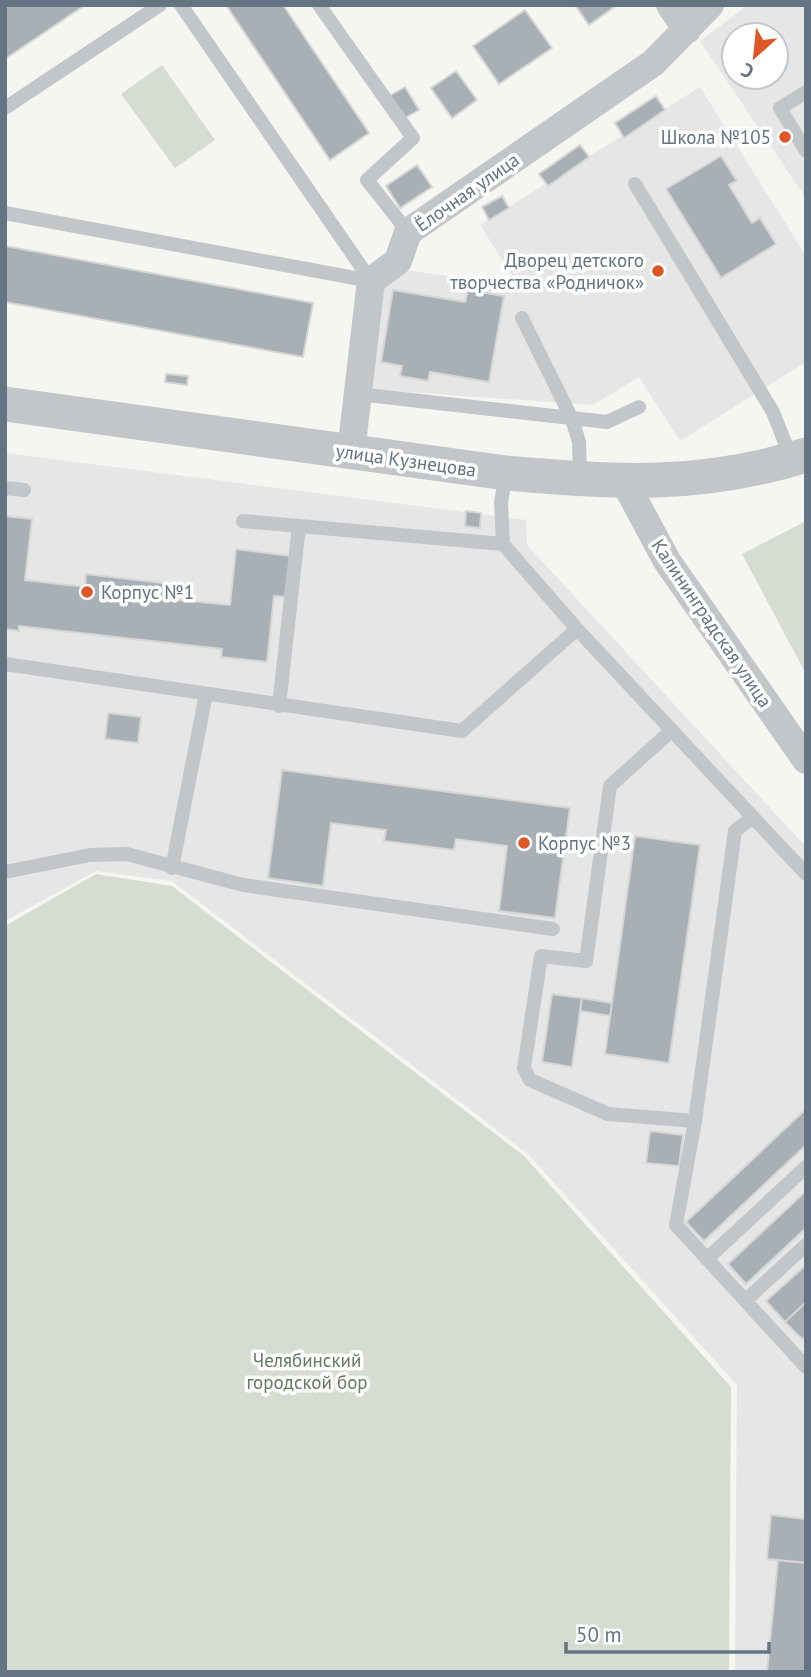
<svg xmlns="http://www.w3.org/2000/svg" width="811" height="1677" viewBox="0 0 811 1677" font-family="'PT Sans',sans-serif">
	<rect width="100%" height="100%" fill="#f5f5f1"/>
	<path fill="#e5e6e5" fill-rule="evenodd" d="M 748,5 L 806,5 L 806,198 L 700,41 ZM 734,35 L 776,35 L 776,77 L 734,77 Z
		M 700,87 L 806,256 L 806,362 L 680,441 L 639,377 L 593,405 L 365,389 L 383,267 L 519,286 L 480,225 Z
		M 5,453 L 526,520 L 527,545 L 806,847 L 806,1672 L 735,1672 L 737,1385 L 528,1154 L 172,881 L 96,871 L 5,921 Z"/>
	<path fill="#d6dcd2" d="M 162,65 L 215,140 L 175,168 L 121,94 Z
		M 806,521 L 806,674 L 742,554 Z
		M 96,874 L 172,886 L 524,1156 L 731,1387 L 729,1672 L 5,1672 L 5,926 Z"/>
	<path fill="#a8b0b6" stroke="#d6d6d4" stroke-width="2" d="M 5,5 L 85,5 L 5,59 Z
		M 226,5 L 283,5 L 369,133 L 330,160 Z
		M 575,5 L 617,5 L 589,25 Z
		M 525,10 L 552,48 L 499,84 L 473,46 Z
		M 456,71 L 477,100 L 452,118 L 431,88 Z
		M 405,87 L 419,110 L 403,119 L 389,96 Z
		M 656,96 L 665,110 L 624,138 L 615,123 Z
		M 580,145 L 589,157 L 548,186 L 539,174 Z
		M 721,156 L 737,181 L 729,185 L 752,223 L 760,218 L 776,244 L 721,278 L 666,189 Z
		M 417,165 L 432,187 L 400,208 L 386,186 Z
		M 502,196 L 509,208 L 489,220 L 482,207 Z
		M 5,246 L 313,303 L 303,357 L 5,302 Z
		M 393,290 L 465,302 L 468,290 L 504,296 L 489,382 L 430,372 L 428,381 L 400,376 L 402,366 L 381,362 Z
		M 166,374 L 188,376 L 187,385 L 165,382 Z
		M 466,511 L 481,513 L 480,528 L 465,526 Z
		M 5,516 L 32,519 L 25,580 L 85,587 L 86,574 L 170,584 L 169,599 L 230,605 L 236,549 L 290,556 L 285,597 L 274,596 L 267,662 L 221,657 L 222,649 L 19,626 L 19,631 L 5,629 Z
		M 108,713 L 141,717 L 138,743 L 105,739 Z
		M 282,770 L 570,808 L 555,918 L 499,911 L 507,846 L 456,839 L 454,850 L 384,841 L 386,830 L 331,823 L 323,886 L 268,878 Z
		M 635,836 L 700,845 L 669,1063 L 605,1054 Z
		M 552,994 L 582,998 L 572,1067 L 542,1062 Z
		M 582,998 L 612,1003 L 610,1016 L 580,1011 Z
		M 806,1109 L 806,1145 L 704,1241 L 686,1222 Z
		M 650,1131 L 683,1135 L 679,1166 L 646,1163 Z
		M 806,1191 L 806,1228 L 746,1284 L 728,1264 Z
		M 806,1265 L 806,1302 L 785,1322 L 766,1301 Z
		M 805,1303 L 806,1336 L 802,1339 L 785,1322 Z
		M 771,1515 L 806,1519 L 806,1563 L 767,1559 Z
		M 778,1560 L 806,1563 L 806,1672 L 767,1672 Z"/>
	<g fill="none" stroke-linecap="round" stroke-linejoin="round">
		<path stroke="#c2c6c9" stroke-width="14" d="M 181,5 L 371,281
			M 319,5 L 413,138 L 367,180 L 408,232
			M 806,92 L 780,108 L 806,151
			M 5,108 L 160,5
			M 635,184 L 773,412 L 791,458
			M 5,213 L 371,281
			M 522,318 L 572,419 L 579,442 L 580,478
			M 358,394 L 607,422 L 639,407
			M 5,488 L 24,490
			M 243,521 L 503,544 L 577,629
			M 503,544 L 501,502 L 506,473
			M 5,664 L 462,731 L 577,629 L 806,874
			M 279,706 L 299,526
			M 672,730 L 610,786 L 586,961 L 541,956 L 524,1068 L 530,1080 L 608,1114 L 695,1121 L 735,831 L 753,817
			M 172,868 L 206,694
			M 5,872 L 90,855 L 127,854 L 243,885 L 553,929
			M 695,1121 L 676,1225 L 806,1367
			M 708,1258 L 806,1167
			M 746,1300 L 806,1245"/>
		<path stroke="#c2c6c9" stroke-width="28" d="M 670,5 L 687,30
			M 351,452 L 371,281 L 398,261 L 408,232 L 653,63 L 710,5
			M 624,481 L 667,561 L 806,760"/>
		<path stroke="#c2c6c9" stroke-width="35" d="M 5,404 L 506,473 C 615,482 698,489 806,455"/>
	</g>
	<g fill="#df5627" stroke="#fff" stroke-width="2.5">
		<circle cx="785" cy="137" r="7"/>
		<circle cx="658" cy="271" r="7"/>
		<circle cx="87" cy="592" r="7"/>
		<circle cx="524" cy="843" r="7"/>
	</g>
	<g text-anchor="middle" stroke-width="7" stroke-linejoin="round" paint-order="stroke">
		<g font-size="19" fill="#647482" stroke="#fff" text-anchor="end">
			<text x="771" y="144">Школа №105</text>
			<text x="644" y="267">Дворец детского<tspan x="644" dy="22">творчества «Родничок»</tspan></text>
			<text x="101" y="599" text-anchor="start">Корпус №1</text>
			<text x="538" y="850" text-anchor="start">Корпус №3</text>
		</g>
		<g font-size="19" fill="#647482" stroke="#fff">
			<text transform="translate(467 192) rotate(-35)" y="7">Ёлочная улица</text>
			<text transform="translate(406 460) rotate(8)" y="7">улица Кузнецова</text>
			<text transform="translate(712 623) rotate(56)" y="7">Калининградская улица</text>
		</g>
		<g font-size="19" fill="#677963" stroke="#fff">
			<text x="307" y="1367">Челябинский<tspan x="307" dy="22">городской бор</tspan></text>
		</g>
	</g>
	<rect width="811" height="1677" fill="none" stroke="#647482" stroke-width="14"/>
	<g transform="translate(755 56) rotate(207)"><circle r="33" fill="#ffffff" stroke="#c1c7cd" stroke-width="2"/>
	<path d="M0-5L12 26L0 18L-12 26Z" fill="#df5627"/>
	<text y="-10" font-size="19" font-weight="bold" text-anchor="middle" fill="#647482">С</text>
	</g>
	<path d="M566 1642v10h203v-10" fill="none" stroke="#647482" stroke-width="3.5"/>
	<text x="576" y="1642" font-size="21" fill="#647482" stroke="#ffffff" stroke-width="5" paint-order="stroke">50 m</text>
</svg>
